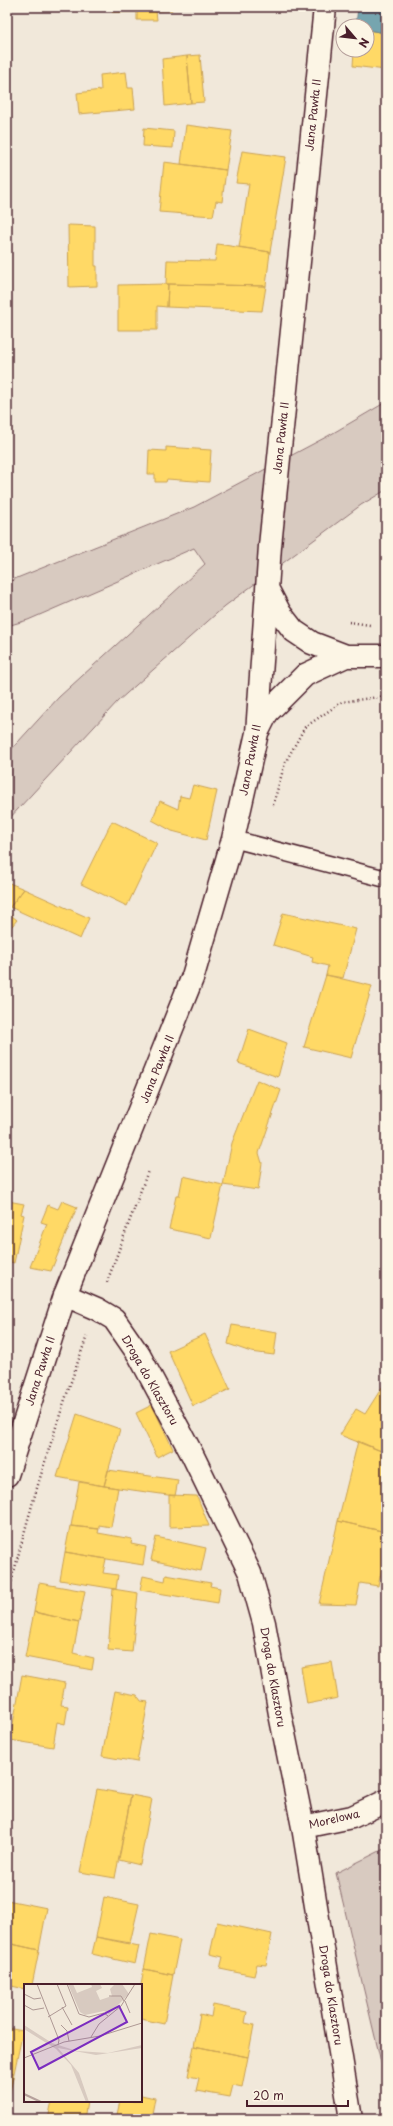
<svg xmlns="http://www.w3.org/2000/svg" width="393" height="2126" viewBox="0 0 393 2126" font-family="'Playpen Sans',sans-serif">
	<rect width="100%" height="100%" fill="#f1e8da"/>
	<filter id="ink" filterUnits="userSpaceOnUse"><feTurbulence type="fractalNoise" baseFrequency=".025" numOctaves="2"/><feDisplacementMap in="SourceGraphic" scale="8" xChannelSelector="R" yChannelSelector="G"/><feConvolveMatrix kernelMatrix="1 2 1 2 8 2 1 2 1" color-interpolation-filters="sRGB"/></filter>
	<g filter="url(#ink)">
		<path fill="#d8cac0" stroke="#917476" d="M 386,402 L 386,490 L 361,505 L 225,606 L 118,701 L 7,821 L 7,754 L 59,697 L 205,564 L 194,548 L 28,620 L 7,626 L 7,582 L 194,507 L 328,436 Z
			M 386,1848 L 386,2083 L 336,1873 Z"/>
		<path fill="#ffd966" stroke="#c9a154" d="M 112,7 L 172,7 L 172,10 L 156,11 L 157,20 L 137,20 L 137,12 L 112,12 Z
			M 367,30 L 386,33 L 386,70 L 353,66 L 354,50 L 367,50 Z
			M 200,55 L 204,102 L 191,103 L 187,56 Z
			M 187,56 L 191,103 L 165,106 L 162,59 Z
			M 126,72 L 128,88 L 133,88 L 135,109 L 79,114 L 77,93 L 101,90 L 100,75 Z
			M 186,125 L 232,131 L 226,170 L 181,164 Z
			M 144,128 L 174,131 L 173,148 L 143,146 Z
			M 242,151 L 286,157 L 270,252 L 239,247 L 249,184 L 236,183 Z
			M 164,162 L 226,170 L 222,202 L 216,201 L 213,216 L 159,212 Z
			M 68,225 L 95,226 L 95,266 L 97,266 L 97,286 L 69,287 Z
			M 217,244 L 270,252 L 266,286 L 166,284 L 167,260 L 215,261 Z
			M 168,284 L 266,286 L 262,311 L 167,307 Z
			M 168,284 L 167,307 L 157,306 L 157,330 L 118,330 L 118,285 Z
			M 166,447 L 211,450 L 209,482 L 167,479 L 166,482 L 155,482 L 155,474 L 148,474 L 149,450 L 166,451 Z
			M 193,785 L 217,791 L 206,840 L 172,831 L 152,820 L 160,801 L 178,809 L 180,796 L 189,798 Z
			M 112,821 L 157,843 L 127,906 L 81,884 Z
			M 7,882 L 24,889 L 7,911 Z
			M 24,889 L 89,918 L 80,939 L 10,907 Z
			M 7,912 L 17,920 L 7,932 Z
			M 283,913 L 356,929 L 343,978 L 326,975 L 328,966 L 312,962 L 313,957 L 273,945 Z
			M 326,975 L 372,986 L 351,1058 L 304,1047 Z
			M 249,1029 L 287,1043 L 278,1077 L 238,1063 Z
			M 257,1080 L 281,1090 L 259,1153 L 262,1163 L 258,1190 L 223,1185 L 232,1143 Z
			M 183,1176 L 223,1185 L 211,1238 L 169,1229 L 176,1196 L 179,1196 Z
			M 8,1201 L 24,1204 L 21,1214 L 24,1215 L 14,1263 L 7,1261 Z
			M 62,1201 L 77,1207 L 51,1271 L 30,1267 L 47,1224 L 41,1222 L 48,1205 L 58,1209 Z
			M 232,1325 L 277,1332 L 274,1355 L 251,1352 L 228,1344 Z
			M 205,1334 L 230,1389 L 193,1406 L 168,1351 Z
			M 386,1381 L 386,1453 L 340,1435 L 356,1409 L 365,1414 Z
			M 152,1405 L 173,1449 L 157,1457 L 136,1413 Z
			M 77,1414 L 120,1429 L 104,1486 L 57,1477 Z
			M 358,1441 L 386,1453 L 386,1532 L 338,1521 Z
			M 108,1470 L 178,1480 L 175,1496 L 104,1486 Z
			M 79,1482 L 118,1488 L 111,1527 L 99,1525 L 99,1529 L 71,1526 Z
			M 169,1495 L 197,1496 L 209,1526 L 169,1527 Z
			M 338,1521 L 386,1532 L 386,1551 L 378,1586 L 360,1583 L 356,1605 L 319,1604 Z
			M 70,1526 L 99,1529 L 98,1533 L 132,1539 L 131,1544 L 146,1547 L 143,1565 L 65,1552 Z
			M 156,1537 L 206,1548 L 201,1571 L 151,1560 Z
			M 65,1552 L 106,1559 L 103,1573 L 118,1575 L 116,1589 L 60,1580 Z
			M 166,1575 L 211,1583 L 210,1586 L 220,1588 L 218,1603 L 140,1590 L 143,1576 L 165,1581 Z
			M 39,1583 L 85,1591 L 79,1622 L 34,1612 Z
			M 113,1589 L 138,1593 L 132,1652 L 108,1650 Z
			M 34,1612 L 79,1622 L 73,1653 L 94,1658 L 92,1670 L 25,1657 Z
			M 332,1662 L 338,1698 L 307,1704 L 301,1667 Z
			M 22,1675 L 65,1683 L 61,1705 L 68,1706 L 65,1724 L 57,1722 L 53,1747 L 10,1740 Z
			M 115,1691 L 137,1695 L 141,1701 L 148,1702 L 137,1762 L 102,1756 Z
			M 97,1789 L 131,1795 L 115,1878 L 80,1872 Z
			M 131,1795 L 152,1799 L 140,1865 L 119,1860 Z
			M 104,1897 L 139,1904 L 130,1943 L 96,1937 Z
			M 7,1900 L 47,1908 L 39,1950 L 7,1943 Z
			M 217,1922 L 272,1934 L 266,1965 L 257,1964 L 254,1976 L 220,1969 L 223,1957 L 210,1954 Z
			M 151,1934 L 180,1940 L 173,1975 L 144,1969 Z
			M 96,1937 L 139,1946 L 135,1964 L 92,1954 Z
			M 7,1943 L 39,1950 L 32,1985 L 25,1985 L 25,1989 L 7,1985 Z
			M 144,1969 L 173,1975 L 164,2024 L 141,2019 L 141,1985 Z
			M 213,2005 L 247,2012 L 245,2023 L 254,2025 L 248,2057 L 194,2046 L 200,2014 L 211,2017 Z
			M 7,2028 L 23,2031 L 14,2073 L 7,2072 Z
			M 194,2046 L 248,2057 L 242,2087 L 233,2085 L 230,2097 L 196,2091 L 199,2078 L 188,2076 Z
			M 7,2072 L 14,2073 L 7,2107 Z
			M 141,2095 L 155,2098 L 151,2119 L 116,2119 L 120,2101 L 141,2101 Z
			M 52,2101 L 87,2102 L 84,2119 L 48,2119 Z"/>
		<path fill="#76a5af" stroke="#697d87" d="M 358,7 L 386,7 L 386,33 L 367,30 L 367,26 L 356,26 Z"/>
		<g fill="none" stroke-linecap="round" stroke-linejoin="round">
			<defs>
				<path id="service" d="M 233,839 L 386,879"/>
				<path id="minor" d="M 65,1295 L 97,1309 L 114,1319 L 139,1355 L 192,1454 L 250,1573 L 264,1623 L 280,1714 L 303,1827 L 351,2119
					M 303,1827 L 352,1817 L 386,1801"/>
				<path id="tertiary" d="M 268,590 L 280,613 L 294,631 L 312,643 L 346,656 L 386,656
					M 259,729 L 267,713 L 305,675 L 346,656
					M 7,1475 L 65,1295 L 193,976 L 233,839 L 257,733 L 270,546 L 325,7"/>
			</defs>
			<use href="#service" stroke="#4a1f2b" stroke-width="19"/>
			<use href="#minor" stroke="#4a1f2b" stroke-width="25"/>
			<use href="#tertiary" stroke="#4a1f2b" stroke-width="25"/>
			<path stroke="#4a1f2b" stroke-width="2.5" stroke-dasharray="1 3" stroke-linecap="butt" d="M 349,622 L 370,625
				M 273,805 L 285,763 L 305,727 L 342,702 L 386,696
				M 107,1282 L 148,1171
				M 7,1601 C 28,1511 56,1423 87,1336"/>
			<use href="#service" stroke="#fcf5e5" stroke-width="16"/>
			<use href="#minor" stroke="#fcf5e5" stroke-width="22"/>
			<use href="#tertiary" stroke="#fcf5e5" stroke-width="22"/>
		</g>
	</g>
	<g text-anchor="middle" stroke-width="4" stroke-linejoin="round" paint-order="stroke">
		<g font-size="11" fill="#4a1f2b" stroke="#fcf5e5">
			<text transform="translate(313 115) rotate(-84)" y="4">Jana Pawła II</text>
			<text transform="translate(281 438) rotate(-84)" y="4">Jana Pawła II</text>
			<text transform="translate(250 760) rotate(-79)" y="4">Jana Pawła II</text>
			<text transform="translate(157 1069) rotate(-68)" y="4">Jana Pawła II</text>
			<text transform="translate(40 1371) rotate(-72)" y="4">Jana Pawła II</text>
			<text transform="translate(150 1380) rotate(60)" y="4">Droga do Klasztoru</text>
			<text transform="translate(273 1677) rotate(80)" y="4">Droga do Klasztoru</text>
			<text transform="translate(334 1819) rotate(-13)" y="4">Morelowa</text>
			<text transform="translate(331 1995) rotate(81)" y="4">Droga do Klasztoru</text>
		</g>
	</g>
	<g transform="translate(24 1984)">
		<rect width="118" height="118" fill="#f1e8da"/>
		<path d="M 44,0 L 49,0 L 53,9 L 68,3 L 67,0 L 76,0 L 78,4 L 72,7 L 76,16 L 88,12 L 86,5 L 91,0 L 98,0 L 105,10 L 85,30 L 80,27 L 61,31 L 56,28 ZM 0,41 L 28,59 L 53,67 L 84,69 L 118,61 L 118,64 L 72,71 L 34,64 L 55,89 L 65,118 L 62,118 L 47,81 L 32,65 L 0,45 Z" fill="#d8cac0"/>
		<path fill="none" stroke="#b6a19c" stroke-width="2" d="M 0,110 L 17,118"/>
		<path fill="none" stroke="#ae9894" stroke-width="1" d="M 13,0 L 35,56 L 34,61M 43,0 L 55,30 L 65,33 L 80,29 L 84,32M 0,10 L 10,15 L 17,14M 85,12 L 97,12 L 100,17M 101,17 L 106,29M 0,21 L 9,26 L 20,24M 38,23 L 48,41M 24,33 L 42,22 L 33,0M 37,41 L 43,47 L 45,57M 67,53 L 75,40 L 97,22 L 111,0M 0,74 L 40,58 L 76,52 L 118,39"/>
		<path fill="#7b2cbf" fill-opacity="0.15" stroke="#7b2cbf" stroke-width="2" d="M 95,22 L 103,38 L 15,85 L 7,68 Z"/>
		<rect width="118" height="118" fill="none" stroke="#4a1f2b" stroke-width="2"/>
	</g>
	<rect width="393" height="2126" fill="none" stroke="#fcf5e5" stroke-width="24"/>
	<rect x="12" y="12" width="369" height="2102" fill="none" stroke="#4a1f2b" stroke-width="1.5" filter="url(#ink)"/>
	<g transform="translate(355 38) rotate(118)"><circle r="19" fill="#fcf5e5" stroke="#b59f9b"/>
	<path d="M0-3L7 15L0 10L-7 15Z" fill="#4a1f2b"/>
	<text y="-6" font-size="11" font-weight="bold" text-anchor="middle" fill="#4a1f2b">N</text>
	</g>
	<path d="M247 2100v6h101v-6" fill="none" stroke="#4a1f2b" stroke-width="2"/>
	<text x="253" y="2100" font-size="12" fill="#4a1f2b" stroke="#fcf5e5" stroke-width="3" paint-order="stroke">20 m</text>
</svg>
